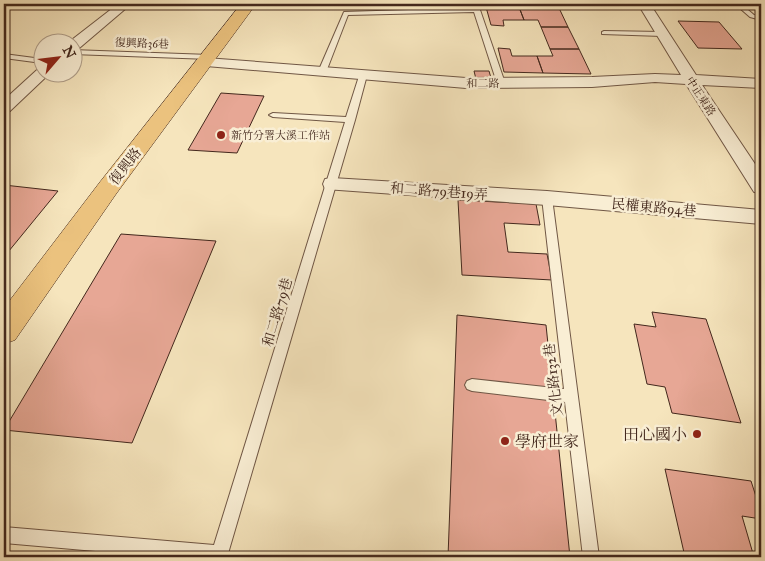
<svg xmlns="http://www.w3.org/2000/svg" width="765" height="561" viewBox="0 0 765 561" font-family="'IM FELL Great Primer','Noto Serif TC',serif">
	<rect width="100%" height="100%" fill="#f6e5bd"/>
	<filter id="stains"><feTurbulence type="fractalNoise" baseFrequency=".004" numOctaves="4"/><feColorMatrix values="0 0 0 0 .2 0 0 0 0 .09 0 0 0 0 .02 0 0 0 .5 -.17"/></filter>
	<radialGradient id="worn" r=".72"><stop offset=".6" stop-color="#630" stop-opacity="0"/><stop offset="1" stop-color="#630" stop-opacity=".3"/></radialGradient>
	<path fill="#e7a795" stroke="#43281d" d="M 486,7 L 519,7 L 524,20 L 503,20 L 504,26 L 491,25 Z
		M 519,7 L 559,8 L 568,27 L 541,27 L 538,20 L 524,20 Z
		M 678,21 L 719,22 L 742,49 L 698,48 Z
		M 541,27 L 568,27 L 579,49 L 550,49 Z
		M 498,48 L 510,49 L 512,56 L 537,56 L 543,73 L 504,72 Z
		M 550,49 L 579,49 L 591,74 L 543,73 L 537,56 L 553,56 Z
		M 474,71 L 489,71 L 491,78 L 476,79 Z
		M 221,93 L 264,96 L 237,153 L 188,150 Z
		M 4,185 L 58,191 L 4,257 Z
		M 458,200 L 536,204 L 540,225 L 504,223 L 508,252 L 547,254 L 552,280 L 462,275 Z
		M 121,234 L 216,241 L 132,443 L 4,430 Z
		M 652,312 L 706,319 L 741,423 L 672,413 L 665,387 L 647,384 L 634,324 L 656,327 Z
		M 457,315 L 546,325 L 570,557 L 448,557 Z
		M 665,469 L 751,481 L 761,512 L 761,519 L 742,516 L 754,557 L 685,557 Z"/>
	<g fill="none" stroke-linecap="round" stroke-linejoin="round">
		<defs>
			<path id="service" d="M 472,4 L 478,4 L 505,83 L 504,85 L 497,83 L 474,12 L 348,15 L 326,72 L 322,74 L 318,72 L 344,12 L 473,8 Z
				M 735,4 L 741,4 L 754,15 L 761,16 L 761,20 L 750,17 Z
				M 604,31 L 662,32 L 665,34 L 662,36 L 602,34 L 602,32 Z
				M 72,50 L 210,55 L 214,57 L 210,59 L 72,54 Z
				M 4,54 L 42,59 L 42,63 L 4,58 Z
				M 360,73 L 367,75 L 355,120 L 227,557 L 164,557 L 4,543 L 4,527 L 214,545 L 345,122 L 273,117 L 269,115 L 273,113 L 346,117 Z
				M 547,195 L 552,198 L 599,557 L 583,557 L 565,402 L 472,391 L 467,389 L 465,385 L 467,381 L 472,379 L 564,389 L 542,198 Z"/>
			<path id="minor" d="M 118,4 L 131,4 L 77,50 L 72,51 L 72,42 L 69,42 Z
				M 638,4 L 650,4 L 696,75 L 761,79 L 761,88 L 702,85 L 761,173 L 761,193 L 754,192 L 686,84 L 655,82 L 592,87 L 466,88 L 206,66 L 201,65 L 199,62 L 201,59 L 206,58 L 466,78 L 592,77 L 655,74 L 681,75 Z
				M 42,68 L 42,72 L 50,72 L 48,75 L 10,111 L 4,113 L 4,100 L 38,69 Z
				M 332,178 L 547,191 L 761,210 L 761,224 L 547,205 L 325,189 L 323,184 L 325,179 Z"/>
			<path id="primary" d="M 241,4 L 256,4 L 116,194 L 15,340 L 4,344 L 4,308 L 100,182 Z"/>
		</defs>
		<use href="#service" stroke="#705745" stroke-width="2"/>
		<use href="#minor" stroke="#705745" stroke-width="2"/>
		<use href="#primary" stroke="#43281d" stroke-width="1"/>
		<use href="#service" fill="#f9eed4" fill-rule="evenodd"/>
		<use href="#minor" fill="#f9eed4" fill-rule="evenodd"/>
		<use href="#primary" fill="#ebc27e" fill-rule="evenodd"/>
	</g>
	<g fill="#8f2418" stroke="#f9eed4" stroke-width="2">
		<circle cx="221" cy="135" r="5"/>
		<circle cx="697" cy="434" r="5"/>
		<circle cx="505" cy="441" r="5"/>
	</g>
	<g text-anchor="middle" stroke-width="5" stroke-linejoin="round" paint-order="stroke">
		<g font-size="11" fill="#43281d" stroke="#f9eed4">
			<text transform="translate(142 43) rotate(2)" y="4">復興路36巷</text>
			<text x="483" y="87">和二路</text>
			<text transform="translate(701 96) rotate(57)" y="4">中正東路</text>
		</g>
		<g font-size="11" fill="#43281d" stroke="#f9eed4" text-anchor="start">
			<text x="231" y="139">新竹分署大溪工作站</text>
		</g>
		<g font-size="14" fill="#43281d" stroke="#f9eed4">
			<text transform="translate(125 166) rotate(-52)" y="5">復興路</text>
			<text transform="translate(439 191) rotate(4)" y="5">和二路79巷19弄</text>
			<text transform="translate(654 207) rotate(5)" y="5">民權東路94巷</text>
			<text transform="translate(277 312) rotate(-73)" y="5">和二路79巷</text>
			<text transform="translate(553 380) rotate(-97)" y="5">文化路132巷</text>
		</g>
		<g font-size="16" fill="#43281d" stroke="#f9eed4" text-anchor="end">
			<text x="687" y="440">田心國小</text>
			<text x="515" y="447" text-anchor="start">學府世家</text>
		</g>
	</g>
	<rect width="765" height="561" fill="none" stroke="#f6e5bd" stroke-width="20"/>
	<rect x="5" y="5" width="755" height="551" fill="none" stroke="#43281d" stroke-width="2.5"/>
	<rect x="10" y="10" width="745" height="541" fill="none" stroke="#43281d"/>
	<g transform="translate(58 58) rotate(62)"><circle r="24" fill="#f9eed4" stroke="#b09f8b"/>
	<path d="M0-4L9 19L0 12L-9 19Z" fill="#8f2418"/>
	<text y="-8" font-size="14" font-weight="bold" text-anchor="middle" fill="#43281d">N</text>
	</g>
	<rect width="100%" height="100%" filter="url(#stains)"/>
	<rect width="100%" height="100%" fill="url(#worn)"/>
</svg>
